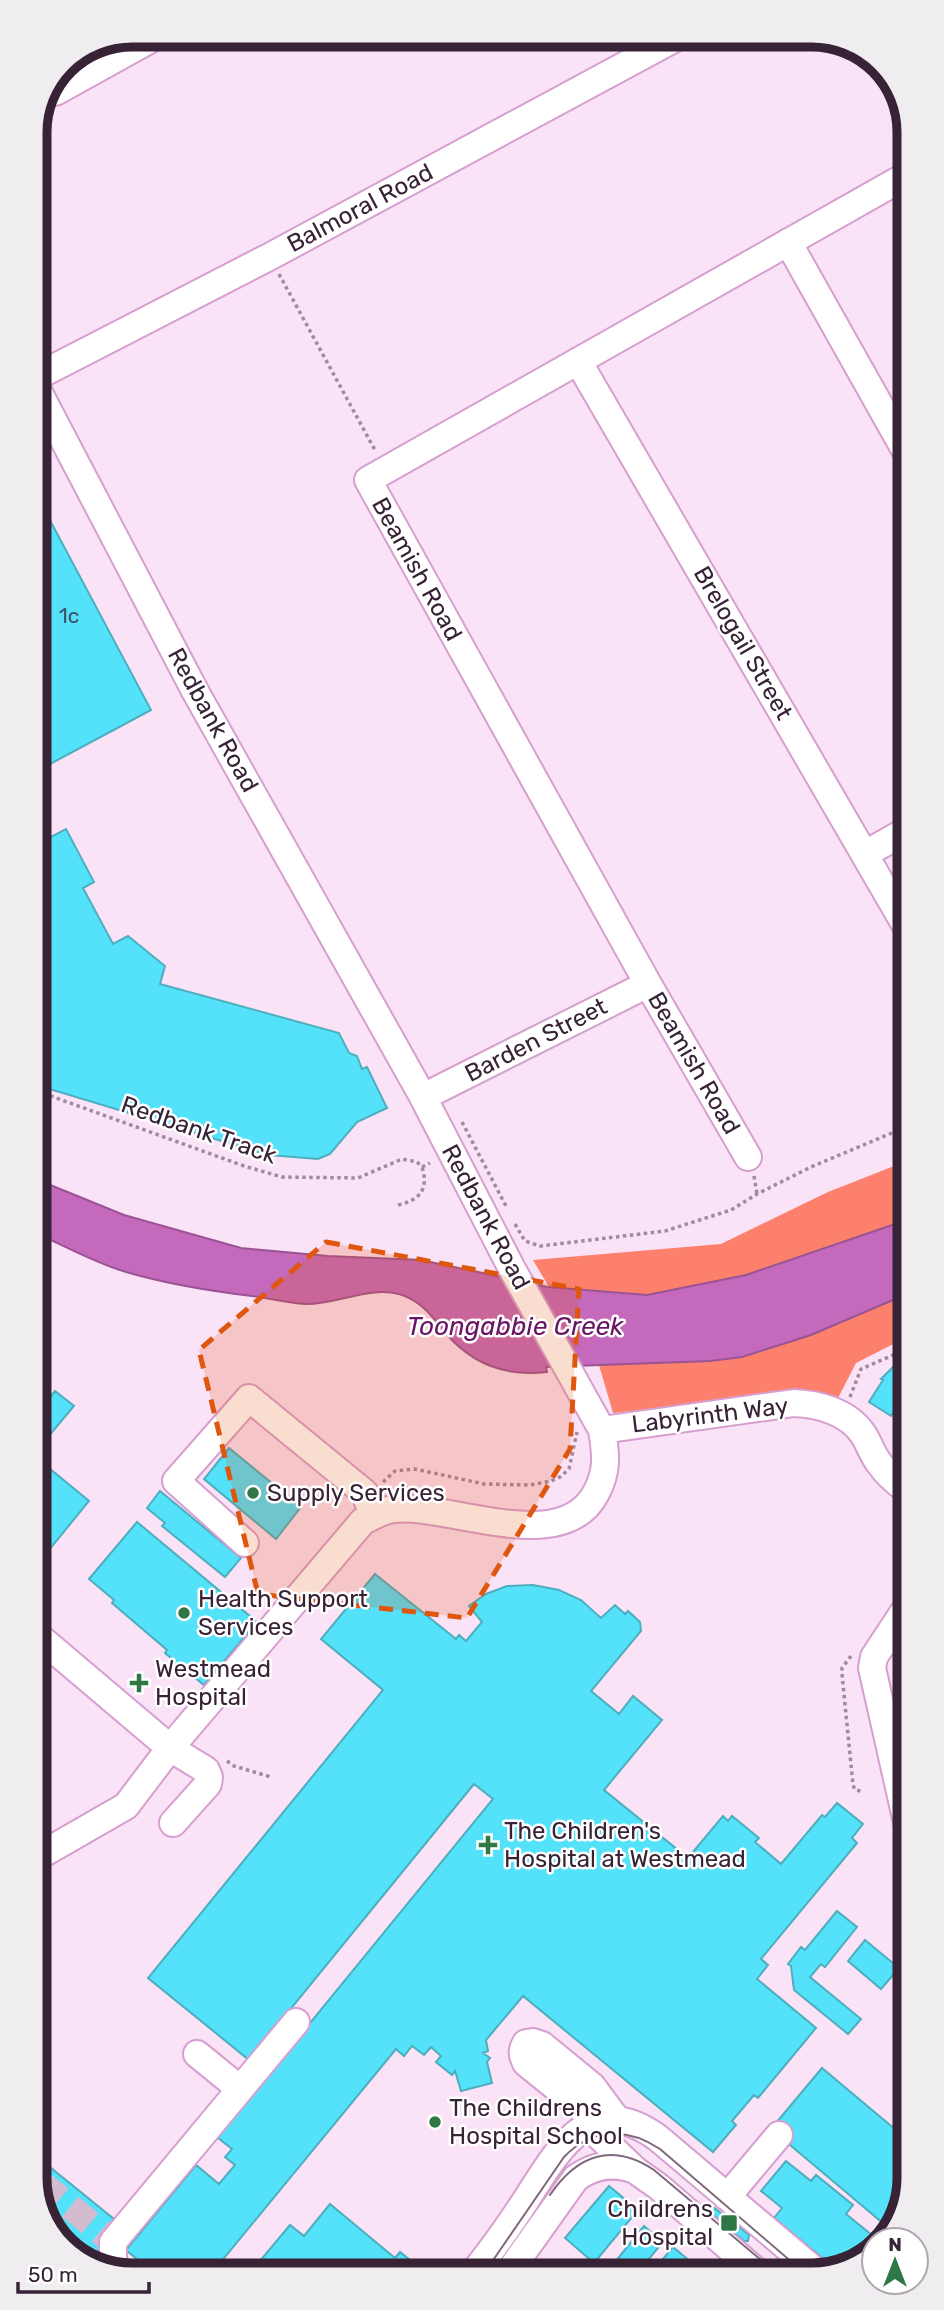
<svg xmlns="http://www.w3.org/2000/svg" width="944" height="2310" viewBox="0 0 944 2310" font-family="Rubik,sans-serif">
	<rect width="100%" height="100%" fill="#fae2f7"/>
	<path fill="#fd806c" d="M 907,1161 L 907,1220 L 746,1275 L 647,1295 L 549,1287 L 533,1260 L 721,1244 L 828,1192 Z
		M 907,1294 L 907,1337 L 856,1363 L 837,1400 L 806,1393 L 613,1413 L 599,1365 L 710,1361 L 742,1357 L 849,1319 Z"/>
	<path fill="#c469bc" stroke="#9a5494" stroke-width="2" d="M 38,1180 L 124,1215 L 241,1248 L 328,1256 L 421,1260 L 548,1287 L 647,1295 L 746,1275 L 907,1220 L 907,1294 L 811,1335 L 742,1357 L 710,1361 L 546,1367 L 547,1372 C 505,1377 471,1364 444,1331 C 431,1315 420,1300 399,1294 C 368,1286 336,1305 305,1304 C 287,1303 269,1298 252,1296 C 210,1291 167,1284 126,1272 C 95,1263 67,1247 38,1234 Z"/>
	<path fill="#53e2fa" stroke="#4eaebe" stroke-width="2" d="M 36,494 L 151,710 L 37,771 Z
		M 37,811 L 51,837 L 66,829 L 94,882 L 83,888 L 113,944 L 128,936 L 165,966 L 160,984 L 339,1033 L 349,1053 L 357,1056 L 362,1069 L 367,1067 L 387,1108 L 357,1122 L 330,1154 L 318,1159 L 268,1155 L 46,1088 L 37,1072 Z
		M 907,1353 L 907,1428 L 894,1418 L 900,1409 L 897,1407 L 891,1416 L 869,1402 L 883,1380 L 881,1379 Z
		M 55,1391 L 74,1406 L 38,1449 L 38,1412 Z
		M 229,1448 L 301,1507 L 276,1539 L 204,1479 Z
		M 38,1459 L 89,1501 L 40,1561 L 39,1559 Z
		M 160,1491 L 241,1558 L 225,1577 L 162,1526 L 165,1523 L 147,1508 Z
		M 137,1522 L 257,1622 L 204,1685 L 189,1673 L 187,1676 L 164,1669 L 172,1659 L 165,1653 L 167,1650 L 112,1603 L 114,1600 L 89,1579 Z
		M 375,1574 L 456,1639 L 459,1635 L 466,1641 L 482,1622 L 469,1606 L 486,1594 L 507,1586 L 533,1585 L 559,1590 L 581,1600 L 601,1618 L 615,1605 L 625,1614 L 628,1611 L 640,1622 L 641,1631 L 591,1691 L 619,1714 L 633,1696 L 662,1720 L 604,1790 L 688,1858 L 723,1816 L 728,1821 L 732,1816 L 759,1838 L 755,1842 L 781,1864 L 822,1815 L 825,1817 L 837,1803 L 863,1824 L 852,1838 L 857,1843 L 761,1959 L 768,1965 L 757,1979 L 816,2028 L 758,2098 L 754,2095 L 732,2121 L 736,2125 L 713,2152 L 523,1996 L 486,2040 L 488,2051 L 483,2053 L 490,2058 L 487,2062 L 492,2083 L 461,2091 L 455,2071 L 452,2075 L 436,2062 L 441,2056 L 431,2047 L 424,2055 L 412,2046 L 404,2056 L 396,2049 L 211,2274 L 156,2275 L 126,2250 L 196,2165 L 219,2184 L 235,2165 L 225,2157 L 232,2149 L 217,2137 L 493,1799 L 474,1784 L 249,2060 L 148,1978 L 383,1690 L 321,1639 Z
		M 908,1669 L 908,1784 L 884,1694 L 901,1690 L 897,1672 Z
		M 837,1911 L 857,1927 L 825,1967 L 821,1964 L 810,1977 L 861,2019 L 848,2034 L 794,1990 L 791,1966 L 788,1964 L 801,1947 L 805,1950 Z
		M 865,1940 L 899,1968 L 881,1989 L 848,1961 Z
		M 822,2068 L 909,2141 L 909,2178 L 891,2230 L 771,2129 Z
		M 909,2092 L 909,2112 L 902,2113 L 898,2095 Z
		M 40,2159 L 120,2224 L 89,2261 L 73,2255 L 40,2209 Z
		M 786,2161 L 811,2181 L 816,2175 L 853,2205 L 846,2214 L 878,2240 L 874,2240 L 874,2248 L 843,2270 L 837,2270 L 774,2218 L 782,2208 L 761,2191 Z
		M 609,2186 L 638,2210 L 594,2263 L 565,2238 Z
		M 708,2203 L 749,2235 L 748,2241 L 744,2241 L 706,2209 L 706,2205 Z
		M 330,2204 L 395,2258 L 400,2252 L 426,2273 L 249,2274 L 290,2225 L 304,2236 Z
		M 644,2226 L 663,2242 L 639,2271 L 607,2272 Z
		M 673,2247 L 691,2262 L 684,2271 L 653,2271 Z"/>
	<g fill="none" stroke-linecap="round" stroke-linejoin="round">
		<path stroke="#d3bcd0" stroke-width="26" stroke-dasharray="26 13" stroke-linecap="butt" d="M 40,2182 L 113,2242"/>
		<defs>
			<path id="minor" d="M 788,242 L 905,450
				M 578,361 L 906,926
				M 36,377 L 269,257 L 681,35
				M 36,387 L 195,691 L 423,1097 L 511,1267 L 602,1430 C 606,1454 608,1471 596,1493 C 562,1558 450,1503 393,1509 C 383,1510 372,1517 363,1521 L 170,1748 L 126,1806 L 39,1856
				M 865,854 L 906,831
				M 423,1097 L 648,984
				M 748,1157 L 648,984 L 368,480 L 904,177
				M 602,1430 L 794,1403 C 819,1404 848,1412 863,1434 C 869,1443 872,1454 879,1463 C 886,1473 897,1483 907,1490
				M 245,1543 L 176,1481 L 249,1398 L 365,1493 L 373,1516
				M 908,1612 L 903,1613 L 874,1657 L 872,1668 L 908,1827
				M 39,1637 L 170,1748 L 206,1770 L 209,1777 L 208,1784 L 173,1823
				M 197,2054 L 240,2089
				M 618,2121 L 592,2086 L 542,2045 L 533,2042 L 526,2043 C 521,2051 522,2055 526,2063 L 583,2109 L 598,2135 L 635,2170 L 659,2187 L 756,2271
				M 727,2197 L 779,2135
				M 118,2272 L 113,2268 L 113,2242 L 296,2022
				M 474,2272 C 492,2250 508,2227 524,2203 C 557,2152 589,2088 658,2138 L 814,2270
				M 509,2272 L 576,2178 C 594,2165 614,2162 635,2170"/>
			<path id="highway" d="M 54,86 L 146,35"/>
		</defs>
		<use href="#minor" stroke="#d79fd0" stroke-width="30"/>
		<use href="#highway" stroke="#d79fd0" stroke-width="42"/>
		<path stroke="#a18a9e" stroke-width="3.5" stroke-dasharray="3.5 3.5" stroke-linecap="butt" d="M 279,274 L 376,452
			M 37,1091 L 244,1166 L 282,1177 L 358,1178 L 402,1159 L 417,1162 L 422,1167 L 430,1163
			M 462,1122 L 507,1208
			M 754,1176 L 757,1194
			M 398,1205 C 420,1200 429,1189 422,1167
			M 515,1224 L 525,1241 L 540,1246 L 665,1231 L 731,1210 L 757,1194 L 811,1167 L 906,1127
			M 850,1397 L 861,1369 L 907,1349
			M 383,1482 L 395,1471 L 415,1469 L 484,1484 L 530,1485 L 551,1481 L 560,1477 L 569,1469 L 577,1432
			M 851,1656 L 842,1668 L 842,1674 L 853,1785 L 855,1790 L 861,1791
			M 227,1761 L 234,1766 L 271,1777"/>
		<use href="#minor" stroke="#fff" stroke-width="26"/>
		<use href="#highway" stroke="#fff" stroke-width="38"/>
		<path stroke="#7f687c" stroke-width="2" d="M 550,2195 C 577,2155 612,2142 654,2170 L 773,2270
			M 485,2272 L 564,2157 C 592,2128 627,2127 660,2149 L 801,2270"/>
	</g>
	<path fill="#df560e" fill-opacity="0.2" stroke="#df560e" stroke-width="5" stroke-dasharray="14 9" stroke-linejoin="round" d="M 326,1242 L 579,1289 L 570,1449 L 467,1618 L 258,1594 L 199,1350 Z"/>
	<g fill="#2f7845" stroke="#fff" stroke-width="2.5">
		<circle cx="253" cy="1493" r="7"/>
		<circle cx="184" cy="1613" r="7"/>
		<path d="M135.5 1672.5h7v7h7v7h-7v7h-7v-7h-7v-7h7z"/>
		<path d="M484.5 1834.5h7v7h7v7h-7v7h-7v-7h-7v-7h7z"/>
		<circle cx="435" cy="2122" r="7"/>
		<rect x="720" y="2214" width="18" height="18" rx="3.5"/>
	</g>
	<g text-anchor="middle" stroke-width="5" stroke-linejoin="round" paint-order="stroke">
		<g font-size="21" fill="#3f5267">
			<text x="69" y="623">1c</text>
		</g>
		<g font-size="24" fill="#382236" stroke="#fff">
			<text transform="translate(360 208) rotate(-28)" y="8">Balmoral Road</text>
			<text transform="translate(417 569) rotate(61)" y="8">Beamish Road</text>
			<text transform="translate(743 643) rotate(60)" y="8">Brelogail Street</text>
			<text transform="translate(213 720) rotate(61)" y="8">Redbank Road</text>
			<text transform="translate(536 1040) rotate(-27)" y="8">Barden Street</text>
			<text transform="translate(694 1063) rotate(60)" y="8">Beamish Road</text>
			<text transform="translate(199 1130) rotate(19)" y="8">Redbank Track</text>
			<text transform="translate(486 1217) rotate(62)" y="8">Redbank Road</text>
			<text transform="translate(710 1415) rotate(-7)" y="8">Labyrinth Way</text>
		</g>
		<g font-size="24" fill="#382236" stroke="#fff" text-anchor="start">
			<text x="267" y="1501">Supply Services</text>
			<text x="198" y="1607">Health Support<tspan x="198" dy="28">Services</tspan></text>
			<text x="155" y="1677">Westmead<tspan x="155" dy="28">Hospital</tspan></text>
			<text x="504" y="1839">The Children's<tspan x="504" dy="28">Hospital at Westmead</tspan></text>
			<text x="449" y="2116">The Childrens<tspan x="449" dy="28">Hospital School</tspan></text>
			<text x="713" y="2217" text-anchor="end">Childrens<tspan x="713" dy="28">Hospital</tspan></text>
		</g>
		<g font-size="26" font-style="italic" fill="#681363" stroke="#fff">
			<text x="515" y="1335">Toongabbie Creek</text>
		</g>
	</g>
	<path d="M0 0H944V2310H0ZM132 47H812A85 85 0 0 1 897 132V2178A85 85 0 0 1 812 2263H132A85 85 0 0 1 47 2178V132A85 85 0 0 1 132 47Z" fill="#efedef" fill-rule="evenodd"/>
	<path fill="none" stroke="#382236" stroke-width="9" d="M132 47H812A85 85 0 0 1 897 132V2178A85 85 0 0 1 812 2263H132A85 85 0 0 1 47 2178V132A85 85 0 0 1 132 47Z"/>
	<g transform="translate(895 2261)"><circle r="33" fill="#ffffff" stroke="#afa7af" stroke-width="2"/>
	<path d="M0-5L12 26L0 18L-12 26Z" fill="#2f7845"/>
	<text y="-10" font-size="19" font-weight="bold" text-anchor="middle" fill="#382236">N</text>
	</g>
	<path d="M18 2282v10h131v-10" fill="none" stroke="#382236" stroke-width="3.5"/>
	<text x="28" y="2282" font-size="21" fill="#382236" stroke="#ffffff" stroke-width="5" paint-order="stroke">50 m</text>
</svg>
